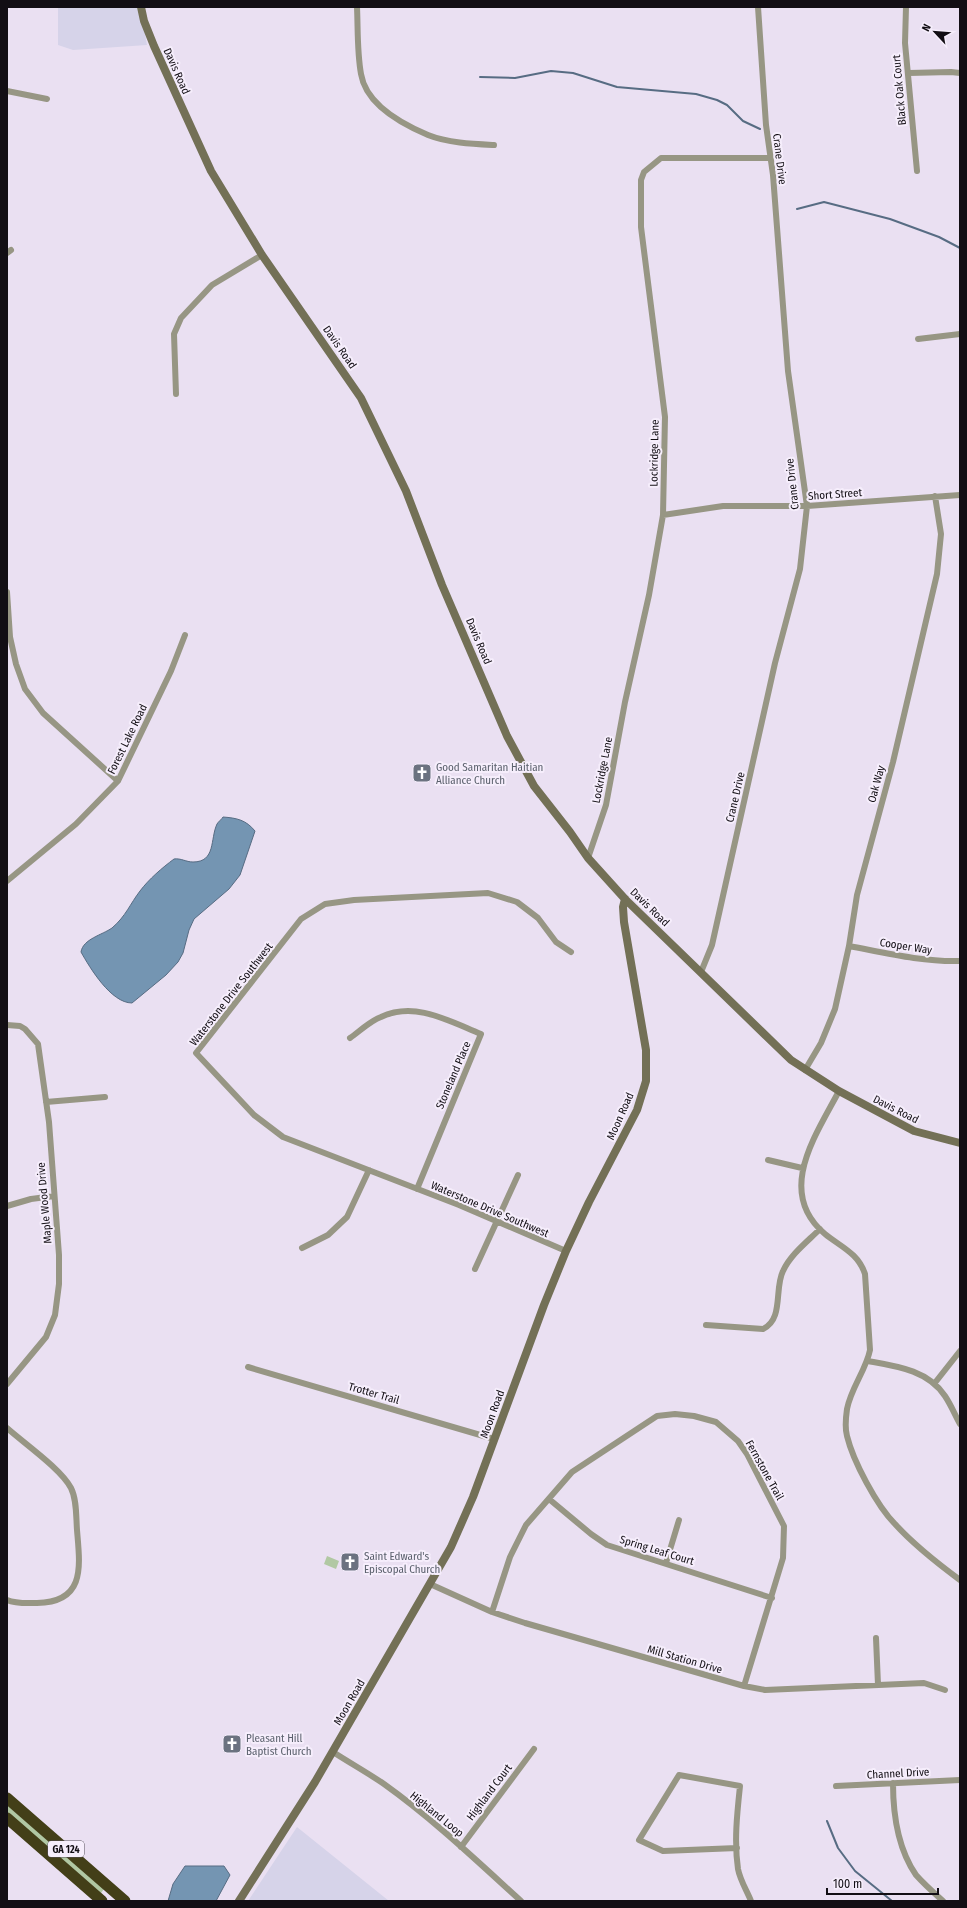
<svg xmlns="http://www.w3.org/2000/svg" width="967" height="1908" viewBox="0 0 967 1908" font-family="'Fira Sans Condensed',sans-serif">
	<rect width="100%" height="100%" fill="#eae0f2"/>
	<path fill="#d6d3e9" d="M 58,7 L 140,7 L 147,45 L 73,50 L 58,45 Z
		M 297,1827 L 389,1901 L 248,1901 Z"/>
	<path fill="#b1c8a3" d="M 327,1556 L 339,1561 L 336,1569 L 324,1564 Z
		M 7,1805 L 104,1889 L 101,1893 L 7,1812 Z"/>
	<path fill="#7495b2" stroke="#576c83" d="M 223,817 C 237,818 246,820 255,831 L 240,875 L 229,889 L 194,919 L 189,930 L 183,953 L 178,962 L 166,975 L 132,1003 C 111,1003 90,968 81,952 C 83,939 102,935 112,928 C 126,916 130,904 140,891 C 149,879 162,868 174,859 C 181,858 186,862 193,862 C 216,862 210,839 217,824 C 218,822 222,819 223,817 Z
		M 185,1866 L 224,1866 L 230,1875 L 216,1901 L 168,1901 L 173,1884 Z"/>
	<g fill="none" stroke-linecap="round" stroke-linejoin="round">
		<path stroke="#576c83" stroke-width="2" d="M 480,77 L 515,78 L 551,71 L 573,73 L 617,87 L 696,94 L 717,100 L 727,105 L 743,121 L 760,129
			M 797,209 L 824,202 L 890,219 L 939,237 L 960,248
			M 827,1821 L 838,1848 L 855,1871 L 892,1901"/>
		<path stroke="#979684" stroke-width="6" d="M 357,7 C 358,29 357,52 361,74 C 366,105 402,124 428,135 C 448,143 473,144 494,145
			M 906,7 L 905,43 L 917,171
			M 909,73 L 951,72 L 960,73
			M 7,91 L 47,99
			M 7,253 L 11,250
			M 918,339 L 960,334
			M 176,394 L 174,334 L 181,318 L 212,285 L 262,255
			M 663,515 L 723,506 L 807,506 L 960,495
			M 7,592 L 10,637 L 16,664 L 25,689 L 43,713 L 118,781
			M 588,858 L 606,805 L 625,702 L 649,595 L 663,515 L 665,417 L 641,227 L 641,180 L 644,172 L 661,158 L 769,158
			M 7,881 L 76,824 L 118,781 L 171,671 L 185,635
			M 849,946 C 886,953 922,962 960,961
			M 701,972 L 712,945 L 775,663 L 800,569 L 807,506 L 788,371 L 773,175 L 766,125 L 758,7
			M 7,1025 L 20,1026 L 25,1029 L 38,1044 L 49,1122 L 59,1255 L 59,1284 L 55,1315 L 46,1337 L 7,1384
			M 350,1038 C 360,1031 370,1021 381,1017 C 415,1001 449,1021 481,1034 L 417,1189
			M 805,1070 L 821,1043 L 835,1009 L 849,946 L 857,895 L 893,762 L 937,574 L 941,534 L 935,496
			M 839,1091 C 816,1135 775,1192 825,1234 C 841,1247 858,1253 865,1274 L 870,1350 C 866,1370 851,1388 847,1409 C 846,1416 845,1429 847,1436 C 853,1461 877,1506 895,1524 C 914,1545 937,1563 960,1580
			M 46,1102 L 105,1097
			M 768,1160 L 802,1168
			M 7,1206 L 31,1199 L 54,1196
			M 302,1248 L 328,1235 L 347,1217 L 369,1170
			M 566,1251 L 459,1205 L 283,1137 L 254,1115 L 196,1053 L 301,919 L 325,904 L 354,900 L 488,893 L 517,902 L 538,918 L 556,942 L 571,952
			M 475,1269 L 518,1175
			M 706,1325 L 763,1329 C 784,1319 774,1289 783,1271 C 791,1254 807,1242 820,1229
			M 868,1361 C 896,1366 928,1370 945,1396 C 951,1405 955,1415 960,1424
			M 248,1367 L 494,1439
			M 934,1384 L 960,1351
			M 7,1428 C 25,1444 61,1469 71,1488 C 77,1500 76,1517 77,1530 C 80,1566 86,1602 37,1603 C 27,1603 16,1604 7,1600
			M 549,1499 L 591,1534 L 607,1545 L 772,1598
			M 666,1563 L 679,1520
			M 430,1584 L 492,1612 L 525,1623 L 744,1686 L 765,1690 L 924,1683 L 945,1690
			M 492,1612 L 510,1557 L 526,1525 L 572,1472 L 657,1416 L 675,1414 L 694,1416 L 716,1422 L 738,1441 L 747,1454 L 784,1526 L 783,1558 L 744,1686
			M 876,1638 L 878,1685
			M 333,1752 C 350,1763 368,1773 384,1784 C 433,1819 477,1861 521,1901
			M 893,1783 C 893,1815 898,1849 916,1875 C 924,1884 934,1893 943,1901
			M 836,1786 L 960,1780
			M 461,1847 L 534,1749
			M 737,1848 L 663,1851 L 639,1840 L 679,1775 L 740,1786 C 737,1814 734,1842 738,1869 C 740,1880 747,1891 751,1901"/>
		<path stroke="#737056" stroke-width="8" d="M 141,7 L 144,21 L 154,46 L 211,171 L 262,255 L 361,398 L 406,491 L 442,585 L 507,736 L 534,786 L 570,832 L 588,858 L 625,899 L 791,1060 L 839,1091 L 914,1131 L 960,1143
			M 239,1901 L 315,1782 L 451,1547 L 473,1497 L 544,1305 L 566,1251 L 589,1202 L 637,1110 L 646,1081 L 646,1050 L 624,922 L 623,907 L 625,899"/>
		<path stroke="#433f18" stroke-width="11" d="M 7,1798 L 125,1901
			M 7,1818 L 102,1901"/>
	</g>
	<defs>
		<symbol id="church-square" viewBox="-11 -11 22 22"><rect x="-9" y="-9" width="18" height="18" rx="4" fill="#6b7280" stroke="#f6eefc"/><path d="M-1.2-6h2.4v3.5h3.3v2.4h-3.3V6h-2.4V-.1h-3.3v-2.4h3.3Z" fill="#fff"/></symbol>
	</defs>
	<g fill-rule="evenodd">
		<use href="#church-square" x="411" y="762" width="22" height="22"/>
		<use href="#church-square" x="339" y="1551" width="22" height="22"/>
		<use href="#church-square" x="221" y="1733" width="22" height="22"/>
	</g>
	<g text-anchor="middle" stroke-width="4" stroke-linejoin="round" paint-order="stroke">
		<rect fill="#f6eefc" stroke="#56515a" stroke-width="1" x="48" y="1841" width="36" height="16" rx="3"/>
		<g font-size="10" font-weight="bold" fill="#120e14">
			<text x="66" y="1853">GA 124</text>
		</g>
		<g font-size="11" fill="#120e14" stroke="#f6eefc">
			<text transform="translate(177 71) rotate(66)" y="4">Davis Road</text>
			<text transform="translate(899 90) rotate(-95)" y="4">Black Oak Court</text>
			<text transform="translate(780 159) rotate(83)" y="4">Crane Drive</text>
			<text transform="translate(340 347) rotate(55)" y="4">Davis Road</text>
			<text transform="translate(654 453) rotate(-89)" y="4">Lockridge Lane</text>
			<text transform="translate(792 484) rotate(-96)" y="4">Crane Drive</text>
			<text transform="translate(835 494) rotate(-4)" y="4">Short Street</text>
			<text transform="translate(479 641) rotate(67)" y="4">Davis Road</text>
			<text transform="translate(127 739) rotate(-64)" y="4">Forest Lake Road</text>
			<text transform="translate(602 770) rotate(-79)" y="4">Lockridge Lane</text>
			<text transform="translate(876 784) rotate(-75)" y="4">Oak Way</text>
			<text transform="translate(735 797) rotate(-77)" y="4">Crane Drive</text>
			<text transform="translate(650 907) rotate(44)" y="4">Davis Road</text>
			<text transform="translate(906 946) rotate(9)" y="4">Cooper Way</text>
			<text transform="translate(231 994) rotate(-52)" y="4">Waterstone Drive Southwest</text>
			<text transform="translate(453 1075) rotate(-67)" y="4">Stoneland Place</text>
			<text transform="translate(896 1109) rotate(27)" y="4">Davis Road</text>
			<text transform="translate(620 1116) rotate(-66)" y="4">Moon Road</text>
			<text transform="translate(44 1203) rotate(-95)" y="4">Maple Wood Drive</text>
			<text transform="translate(490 1209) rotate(23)" y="4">Waterstone Drive Southwest</text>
			<text transform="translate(374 1393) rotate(16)" y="4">Trotter Trail</text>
			<text transform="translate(492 1414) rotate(-70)" y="4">Moon Road</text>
			<text transform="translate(765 1470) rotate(61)" y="4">Fernstone Trail</text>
			<text transform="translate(657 1550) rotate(17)" y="4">Spring Leaf Court</text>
			<text transform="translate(685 1659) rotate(16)" y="4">Mill Station Drive</text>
			<text transform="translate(349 1702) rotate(-60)" y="4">Moon Road</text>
			<text transform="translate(898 1773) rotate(-3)" y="4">Channel Drive</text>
			<text transform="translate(489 1792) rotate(-53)" y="4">Highland Court</text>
			<text transform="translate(437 1814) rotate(39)" y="4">Highland Loop</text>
		</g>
		<g font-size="11" fill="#5b616d" stroke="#f6eefc" text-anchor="start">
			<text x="436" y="771">Good Samaritan Haitian<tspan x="436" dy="13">Alliance Church</tspan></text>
			<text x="364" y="1560">Saint Edward's<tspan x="364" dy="13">Episcopal Church</tspan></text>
			<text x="246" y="1742">Pleasant Hill<tspan x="246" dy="13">Baptist Church</tspan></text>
		</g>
	</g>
	<rect width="967" height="1908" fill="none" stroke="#120e14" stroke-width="16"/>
	<g transform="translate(935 32) rotate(296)" stroke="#f6eefc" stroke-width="3" paint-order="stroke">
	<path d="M0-3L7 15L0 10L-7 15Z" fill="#120e14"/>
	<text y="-6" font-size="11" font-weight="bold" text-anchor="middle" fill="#120e14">N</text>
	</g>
	<path d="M827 1888v6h111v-6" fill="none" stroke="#120e14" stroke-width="2"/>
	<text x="833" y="1888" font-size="12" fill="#120e14" stroke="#f6eefc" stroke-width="3" paint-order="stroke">100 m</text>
</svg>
